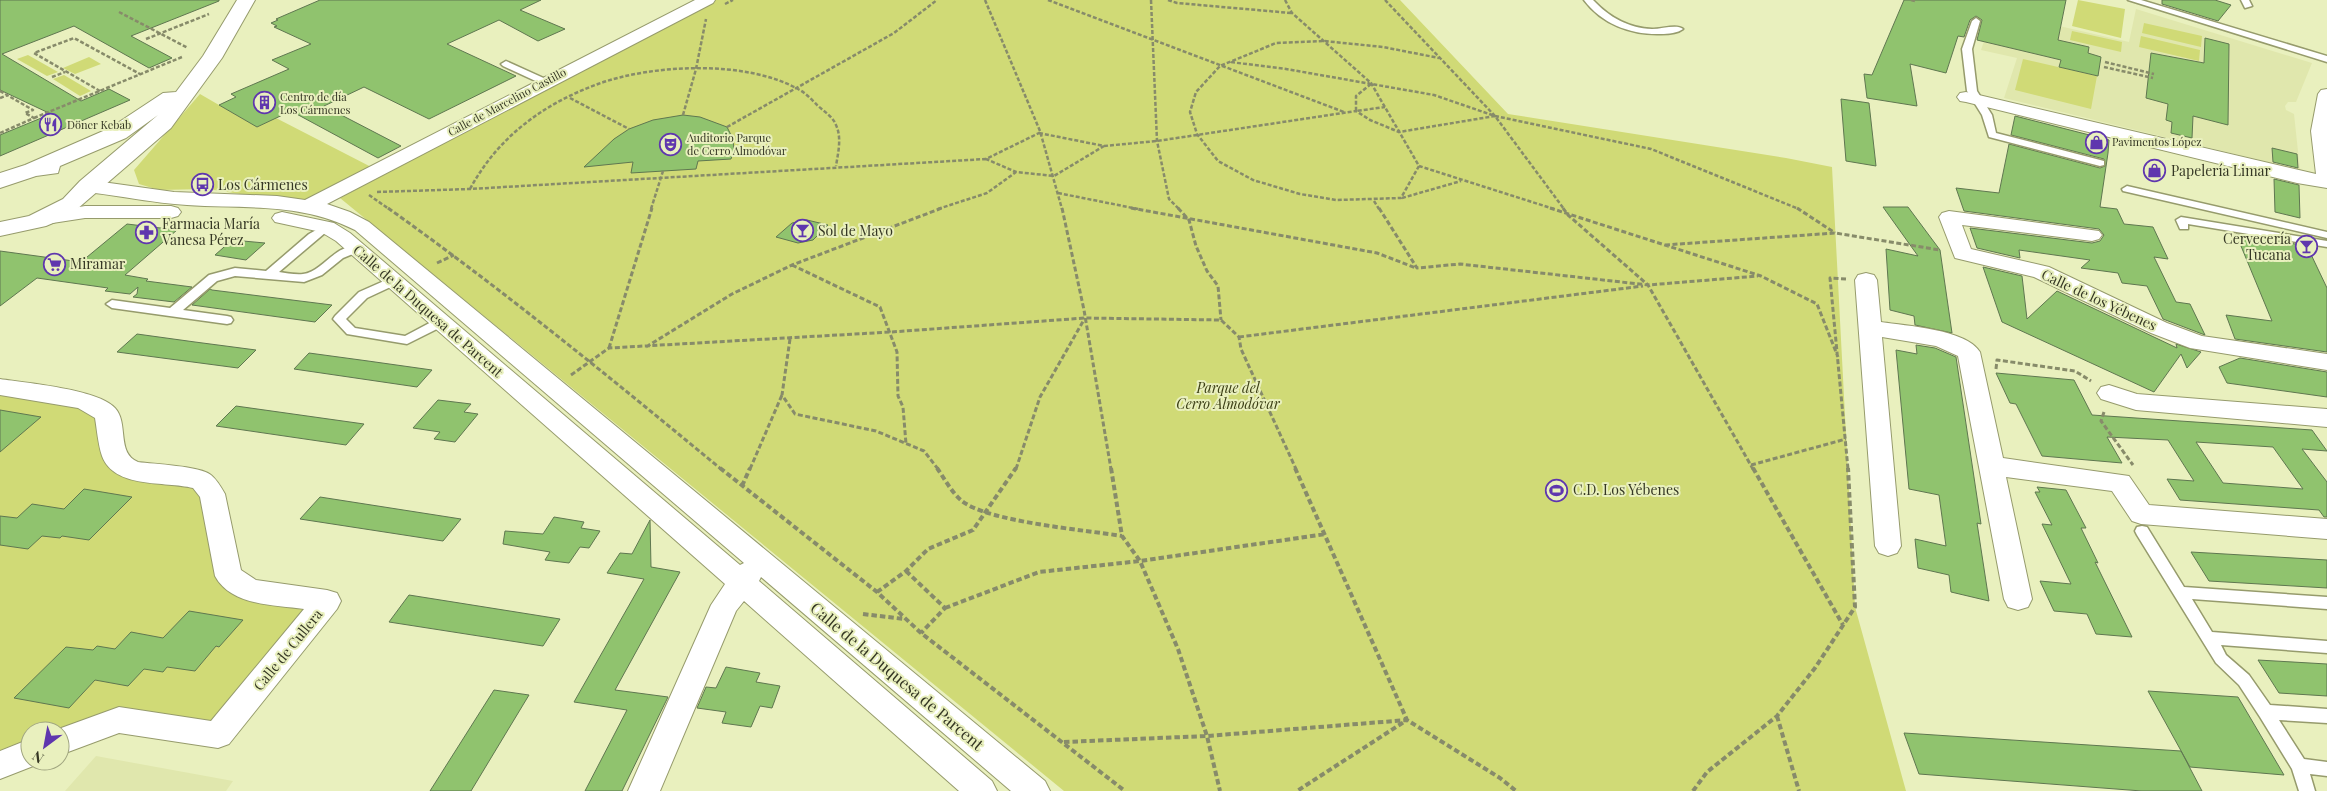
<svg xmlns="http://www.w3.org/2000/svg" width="2327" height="791" viewBox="0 0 2327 791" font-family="'Playfair Display',serif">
	<rect width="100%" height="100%" fill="#e9f0be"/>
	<path fill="#e0e7ad" d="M 2136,9 L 2312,63 L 2296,102 L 2288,102 L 2285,106 L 2286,110 L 2294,114 L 2300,170 L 2004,98 L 2017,58 L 1981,50 L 1994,11 L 2129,42 Z
		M 96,756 L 233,781 L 226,791 L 65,791 Z"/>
	<path fill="#d0da76" d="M 712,0 L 1400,0 L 1508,114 L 1786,158 L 1832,167 L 1855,607 L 1906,791 L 1064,791 L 340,198 Z
		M 2078,0 L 2125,9 L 2121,38 L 2072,26 Z
		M 2144,23 L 2202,36 L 2201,47 L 2142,33 Z
		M 2072,31 L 2122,42 L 2121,52 L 2070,40 Z
		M 2141,36 L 2200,50 L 2199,61 L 2139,47 Z
		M 28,55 L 58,72 L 47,76 L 17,59 Z
		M 89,57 L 101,64 L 75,74 L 63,68 Z
		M 2023,59 L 2097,76 L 2091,109 L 2015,90 Z
		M 64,75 L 91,91 L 80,96 L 53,79 Z
		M 200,94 L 257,127 L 276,118 L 377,170 L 312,205 L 208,189 L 159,190 L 139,184 L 134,170 Z
		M 0,387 L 106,413 L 123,466 L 201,480 L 229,576 L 327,601 L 218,735 L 30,731 L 30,753 L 0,765 Z"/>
	<path fill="#90c36e" stroke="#5f7750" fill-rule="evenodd" d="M 0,0 L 219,0 L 219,1 L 131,36 L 172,58 L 149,68 L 74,26 L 2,54 L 81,101 L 109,89 L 130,100 L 0,156 L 0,135 L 51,114 L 0,90 Z
		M 320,0 L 541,0 L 520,10 L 565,29 L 538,41 L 499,20 L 447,44 L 516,76 L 429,119 L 364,87 L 324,106 L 401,146 L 378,158 L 291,111 L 257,127 L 219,105 L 236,97 L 231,94 L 289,69 L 272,60 L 311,44 L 274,27 L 277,26 L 271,23 L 278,20 L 276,19 Z
		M 1904,0 L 2066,0 L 2058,40 L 2089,47 L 2088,53 L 2101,57 L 2098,76 L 2059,67 L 2061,60 L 1977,40 L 1982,20 L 1976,16 L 1970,20 L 1964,37 L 1958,36 L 1946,73 L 1910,64 L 1917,106 L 1867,98 L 1864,74 L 1872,75 Z
		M 2162,0 L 2215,0 L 2231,5 L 2218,21 L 2162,4 Z
		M 2205,38 L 2229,44 L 2228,125 L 2193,116 L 2192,138 L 2171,133 L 2172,122 L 2166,120 L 2168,104 L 2146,98 L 2151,53 L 2204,63 Z
		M 1841,99 L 1869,103 L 1876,166 L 1846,161 Z
		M 683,115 L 700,117 L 727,127 L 733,139 L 734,150 L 731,159 L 698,161 L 696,169 L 631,173 L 633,162 L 584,167 L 614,139 L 629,129 L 653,120 Z
		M 2015,116 L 2109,140 L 2108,153 L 2100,207 L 2117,209 L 2124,224 L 2153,227 L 2168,259 L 2154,257 L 2176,302 L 2190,304 L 2205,335 L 2163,319 L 2147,286 L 2122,283 L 2118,273 L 2081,268 L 2090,260 L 2019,250 L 2020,258 L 1977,248 L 1970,228 L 2092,243 L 2100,241 L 2104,235 L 2099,229 L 1964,211 L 1956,188 L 1999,193 L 2009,144 L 2100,168 L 2105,166 L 2104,159 L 2011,135 Z
		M 2272,148 L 2297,154 L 2298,168 L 2273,162 Z
		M 2274,179 L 2299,185 L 2300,218 L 2275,212 Z
		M 1883,207 L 1908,207 L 1940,250 L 1952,333 L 1915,325 L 1914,316 L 1890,310 L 1886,249 L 1918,256 Z
		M 807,220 L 828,225 L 813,240 L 798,243 L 776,237 L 792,223 Z
		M 127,224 L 177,230 L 125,275 L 148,279 L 146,281 L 192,287 L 174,302 L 133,297 L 137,294 L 138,287 L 130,294 L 105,291 L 108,288 L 37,278 L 0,306 L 0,251 L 81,262 Z
		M 2236,234 L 2307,246 L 2327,288 L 2327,352 L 2235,339 L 2226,315 L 2272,321 Z
		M 232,240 L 265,243 L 246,260 L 215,255 Z
		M 1983,267 L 2022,276 L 2027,319 L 2057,291 L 2177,348 L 2176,344 L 2201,352 L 2187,368 L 2181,354 L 2154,392 L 2002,322 Z
		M 210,289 L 212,290 L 332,305 L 315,322 L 192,305 Z
		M 137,334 L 195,342 L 256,350 L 238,368 L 117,352 Z
		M 1916,345 L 1935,348 L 1956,357 L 1981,524 L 1977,523 L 1989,601 L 1951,592 L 1949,575 L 1918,568 L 1915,539 L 1946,546 L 1939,495 L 1909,489 L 1896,350 L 1917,354 Z
		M 309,353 L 368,361 L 432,370 L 417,387 L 294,369 Z
		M 2240,358 L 2327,372 L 2327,397 L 2227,383 L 2219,367 Z
		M 1996,373 L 2074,380 L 2092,415 L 2312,430 L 2327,451 L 2302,449 L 2327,482 L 2327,517 L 2324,517 L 2319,510 L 2180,500 L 2167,479 L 2194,481 L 2168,440 L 2107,437 L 2122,463 L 2042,456 L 2016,404 L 2010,403 ZM 2196,442 L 2273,447 L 2303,489 L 2223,483 Z
		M 438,400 L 471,404 L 464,412 L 478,414 L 455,442 L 434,439 L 440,432 L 413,428 Z
		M 236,406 L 364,424 L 346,445 L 216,426 Z
		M 0,410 L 41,417 L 0,452 Z
		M 2037,487 L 2066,490 L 2086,528 L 2081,528 L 2098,563 L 2095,562 L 2132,637 L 2096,634 L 2087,614 L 2054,611 L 2040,581 L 2071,584 L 2042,524 L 2052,525 L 2035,492 L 2040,492 Z
		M 84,489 L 132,497 L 89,540 L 62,536 L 60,538 L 42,536 L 28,549 L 0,545 L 0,516 L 17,518 L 32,504 L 64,509 Z
		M 320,497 L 461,519 L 443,541 L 300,519 Z
		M 554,517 L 584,522 L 581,528 L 600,531 L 589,548 L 580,547 L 569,563 L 545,560 L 550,552 L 503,544 L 505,531 L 543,534 Z
		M 650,520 L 651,567 L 680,572 L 615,690 L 668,697 L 622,791 L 585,791 L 627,710 L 574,702 L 644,579 L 607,573 L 620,553 L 632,554 Z
		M 2191,552 L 2327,560 L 2327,588 L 2209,581 Z
		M 409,595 L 560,619 L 543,646 L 389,622 Z
		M 189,611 L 243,620 L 219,647 L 216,646 L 195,671 L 167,667 L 163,672 L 144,669 L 128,686 L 95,680 L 69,708 L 14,698 L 66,647 L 93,650 L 97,646 L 115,649 L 131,632 L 163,638 Z
		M 2258,660 L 2327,664 L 2327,696 L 2279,693 Z
		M 726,667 L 760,673 L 756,682 L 780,686 L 772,708 L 760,706 L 751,727 L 722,723 L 726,712 L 697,708 L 706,687 L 716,688 Z
		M 494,690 L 529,695 L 471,791 L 430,791 Z
		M 2148,691 L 2238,697 L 2284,775 L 2190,767 Z
		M 1904,733 L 2181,751 L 2202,791 L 2142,791 L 1919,774 Z"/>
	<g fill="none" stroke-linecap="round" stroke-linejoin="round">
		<defs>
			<path id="lane" d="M 1584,0 L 1593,0 C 1609,17 1628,28 1652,29 C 1662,29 1677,24 1683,29 C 1678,33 1668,34 1661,34 C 1631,35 1602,24 1584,0 Z
				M 2128,0 L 2141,0 L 2327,56 L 2327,62 Z
				M 2241,0 L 2249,0 L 2252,6 L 2245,8 Z
				M 1976,18 L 1980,21 L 1972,49 L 1977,91 L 1992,115 L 1996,133 L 2104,161 L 2104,165 L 2100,166 L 1989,137 L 1982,115 L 1967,91 L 1962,49 L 1972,21 Z
				M 506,61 L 548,80 L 550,82 L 548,84 L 542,84 L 503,66 L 501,64 Z
				M 2127,186 L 2327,232 L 2327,238 L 2123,191 L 2122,189 Z
				M 2181,217 L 2327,241 L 2327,247 L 2188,224 L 2188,229 L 2180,229 L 2176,220 Z
				M 327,224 L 331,225 L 332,227 L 279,272 C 286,273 296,275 303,274 C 323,272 337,241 360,247 L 362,249 L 360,251 L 343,258 L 322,275 L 304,282 L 235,276 L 217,281 L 183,310 L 227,316 L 231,317 L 233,320 L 231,323 L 227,324 L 112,308 L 106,304 L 112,300 L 170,308 L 209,275 L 235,268 L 266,271 L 309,234 Z
				M 393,277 L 397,278 L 399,281 L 397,284 L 367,298 L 346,319 L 355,328 L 405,336 L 437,319 L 445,319 L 447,322 L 445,325 L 407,344 L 347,334 L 333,319 L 335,316 L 359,292 Z
				M 2142,526 L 2147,527 L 2184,587 L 2327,597 L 2327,609 L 2192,599 L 2212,632 L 2327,641 L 2327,653 L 2221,645 L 2226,655 L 2249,675 L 2270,705 L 2327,709 L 2327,723 L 2279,720 L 2304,759 L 2327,762 L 2327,776 L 2310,774 L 2315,791 L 2299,791 L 2292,769 L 2260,717 L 2239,685 L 2216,663 L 2137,535 L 2135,531 L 2137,527 Z"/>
			<path id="street" d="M 695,0 L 715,0 L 713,3 L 327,204 L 350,212 L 369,222 L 1045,781 L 1050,791 L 1011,791 L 761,577 L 759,581 L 992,781 L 997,791 L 959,791 L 744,601 L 736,611 L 660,791 L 628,791 L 711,605 L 725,584 L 336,241 L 321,232 L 275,222 L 272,218 L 275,214 L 282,212 L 334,223 L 350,233 L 740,565 L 744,563 L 355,230 C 300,202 246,209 187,205 C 153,203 121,196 88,192 L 81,190 L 78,186 L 81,182 L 88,180 L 174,192 L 277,196 L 305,200 Z
				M 2327,89 L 2327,188 L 2297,183 L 1966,102 L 1960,101 L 1957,97 L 1960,93 L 1966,92 L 2316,174 L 2311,131 L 2318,94 L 2321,90 Z
				M 85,206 L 171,206 L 178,208 L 181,212 L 178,216 L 171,218 L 85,218 L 46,224 L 39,222 L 36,218 L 39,214 Z
				M 1949,211 L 2099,231 L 2102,235 L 2099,239 L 2092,241 L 1962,225 L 1971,249 L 2049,267 L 2167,323 L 2202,336 L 2327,354 L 2327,370 L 2190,348 L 2151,333 L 2034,277 L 1955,258 L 1939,217 L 1942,213 Z
				M 1866,273 L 1874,275 L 1877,280 L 1881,322 C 1906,326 1966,329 1980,352 L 2003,458 L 2129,476 L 2149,505 L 2327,519 L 2327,539 L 2141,524 L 2132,521 L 2112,491 L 2006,477 L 2032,599 L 2028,607 L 2018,610 L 2008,607 L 2004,599 L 1958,356 L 1936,346 L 1882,337 L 1901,546 L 1897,553 L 1888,556 L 1879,553 L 1875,546 L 1855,280 L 1858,275 Z
				M 0,379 C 26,383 98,389 115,408 C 129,423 116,453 138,462 C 153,464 201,466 211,475 C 217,480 221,487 225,494 L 241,570 L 256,580 L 327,590 L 337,593 L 341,601 L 337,609 L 229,744 L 218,748 L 119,733 L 60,755 L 60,731 L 53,731 L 119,707 L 211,721 L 304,609 C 275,605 231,606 215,576 L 200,497 L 193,488 C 165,481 114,489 102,456 C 98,444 97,430 95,418 L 78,408 L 0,395 Z
				M 2109,385 L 2137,394 L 2327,409 L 2327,427 L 2136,410 L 2101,399 L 2097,393 L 2101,387 Z
				M 30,739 L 30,761 L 42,761 L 41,763 L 0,779 L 0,751 Z"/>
			<path id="secondary" d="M 237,0 L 255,0 L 222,58 L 171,128 L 69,216 L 46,226 L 0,236 L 0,222 L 29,216 L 63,199 L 80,181 L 158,115 L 126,138 L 60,166 L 58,173 L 36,176 L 0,188 L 0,173 L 25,165 L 110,128 L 163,93 L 176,92 L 203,56 Z"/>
		</defs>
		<use href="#lane" stroke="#969b6c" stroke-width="3"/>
		<use href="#street" stroke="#969b6c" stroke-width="2"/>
		<use href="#secondary" stroke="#969b6c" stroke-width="2"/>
		<path stroke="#878b6a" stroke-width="2.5" stroke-dasharray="4 2" stroke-linecap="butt" d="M 985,0 L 1040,131 L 1062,209
			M 1048,0 L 1344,112
			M 1151,0 L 1157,141 L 1169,199 L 1179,209
			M 1168,0 L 1177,3 L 1291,13
			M 1285,0 L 1292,13 L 1371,83 L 1419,166 L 1554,209
			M 1385,0 L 1495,116 L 1564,209
			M 1911,0 L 1915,1
			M 725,4 L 733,0
			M 119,12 L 188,48
			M 146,39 L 209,14
			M 2105,62 L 2154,74
			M 2104,67 L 2153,78
			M 52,77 L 65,72
			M 1371,84 L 1356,96 L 1356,111 L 1385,107
			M 0,91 L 33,110 L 25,113 L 34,118 L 0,133
			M 100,91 L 34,53 L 74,38 L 140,74
			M 0,98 L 8,95
			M 570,98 L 629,129
			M 683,115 L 696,69 L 706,19
			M 1495,116 L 1651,149 L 1799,209
			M 34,118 L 182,57
			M 727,127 L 894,33 L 937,0
			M 1039,133 L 1104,146 L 1054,176 L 1016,172 L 986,159 Z
			M 1104,146 L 1157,141 L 1356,111 L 1370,120 L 1399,132 L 1495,116 L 1434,95 L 1286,69 L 1230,62
			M 1419,166 L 1401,198 L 1336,200 L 1300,194 L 1253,180 L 1218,161 L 1197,134 L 1190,112 L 1196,92 L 1220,66 L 1276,43 L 1324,41 L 1383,47 L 1439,58
			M 470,189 C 498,137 543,104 598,84 C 653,64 746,60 798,89 C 806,93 812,100 818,106 C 825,112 833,117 836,125 C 842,138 838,153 836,166
			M 377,192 L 470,189 L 986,159
			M 1058,193 L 1138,209
			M 369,195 L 389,209
			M 1402,198 L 1461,181
			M 1374,201 L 1379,209
			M 651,209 L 663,171
			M 938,209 L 987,193 L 1016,172"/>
		<path stroke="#878b6a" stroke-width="3" stroke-dasharray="5 2.5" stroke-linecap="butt" d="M 388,208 C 503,290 612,379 721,469
			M 1062,208 L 1084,310 L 1111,469
			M 1131,208 L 1377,253 L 1416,268
			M 1178,208 L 1189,220 L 1196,246 L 1207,271 L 1218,286 L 1221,320
			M 1379,208 L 1417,268 L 1460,264 L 1648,285 L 1758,276
			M 1550,208 L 1761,276 L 1817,304 L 1838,357
			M 1563,208 L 1568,215 L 1648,285 L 1753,469
			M 1797,208 L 1835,233
			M 1665,245 L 1835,233 L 1940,250
			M 437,263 L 454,255
			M 792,265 L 880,307 L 897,352 L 898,396 L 903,407 L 906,444
			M 1846,279 L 1830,278 L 1848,469
			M 1239,337 L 1643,286
			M 790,339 L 782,395 L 795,414 L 876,431 L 924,451 L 938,469
			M 646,347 L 732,294 L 792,265 L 942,208
			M 609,348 L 652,208
			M 1996,369 L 1997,360 L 2075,371 L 2091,381
			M 571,375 L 609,348 L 891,332 L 1085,318 L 1221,320 L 1239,337 L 1241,349 L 1296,469
			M 2104,412 L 2101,421 L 2133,465
			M 1751,465 L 1846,439
			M 750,469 L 782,395
			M 1016,469 L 1040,397 L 1085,318"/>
		<path stroke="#878b6a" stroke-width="4" stroke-dasharray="5.5 3" stroke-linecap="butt" d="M 720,468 L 877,592 L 921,633 L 1125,791
			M 937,468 C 944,478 952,493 962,501 C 988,522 1086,530 1122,536
			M 1111,468 L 1122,536 L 1140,561 L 1178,649 L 1207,736 L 1220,791
			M 1295,468 L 1407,720 L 1297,791
			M 1753,468 L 1843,625
			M 742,486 L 750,468
			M 906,571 L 945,608 L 921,633
			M 877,592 L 906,571 L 928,549 L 973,530 L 1016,468
			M 945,608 L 1039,572 L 1140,561 L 1326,534
			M 863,614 L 904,619
			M 1777,716 L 1799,791
			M 1064,742 L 1207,736 L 1407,720 L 1500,778 L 1516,791
			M 1693,791 L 1707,772 L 1777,716 L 1815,668 L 1855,607 L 1848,468"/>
		<use href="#lane" fill="#fff" fill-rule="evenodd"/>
		<use href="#street" fill="#fff" fill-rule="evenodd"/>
		<use href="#secondary" fill="#fff" fill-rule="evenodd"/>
	</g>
	<defs>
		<symbol id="building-ring" viewBox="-11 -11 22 22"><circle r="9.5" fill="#e9f0be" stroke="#5f36ae" stroke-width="1.5"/><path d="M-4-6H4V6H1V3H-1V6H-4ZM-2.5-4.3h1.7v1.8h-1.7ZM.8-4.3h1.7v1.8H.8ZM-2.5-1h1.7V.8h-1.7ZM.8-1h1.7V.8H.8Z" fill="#5f36ae"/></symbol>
		<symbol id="restaurant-ring" viewBox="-11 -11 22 22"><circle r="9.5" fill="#e9f0be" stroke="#5f36ae" stroke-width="1.5"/><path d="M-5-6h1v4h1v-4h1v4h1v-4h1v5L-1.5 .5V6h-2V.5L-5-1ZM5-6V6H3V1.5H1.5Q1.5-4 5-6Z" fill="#5f36ae"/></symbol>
		<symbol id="shop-ring" viewBox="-11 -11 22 22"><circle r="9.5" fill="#e9f0be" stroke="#5f36ae" stroke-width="1.5"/><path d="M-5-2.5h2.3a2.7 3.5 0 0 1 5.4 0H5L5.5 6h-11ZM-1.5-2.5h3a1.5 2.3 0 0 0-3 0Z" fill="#5f36ae"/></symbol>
		<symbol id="theatre-ring" viewBox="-11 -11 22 22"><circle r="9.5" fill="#e9f0be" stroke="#5f36ae" stroke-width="1.5"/><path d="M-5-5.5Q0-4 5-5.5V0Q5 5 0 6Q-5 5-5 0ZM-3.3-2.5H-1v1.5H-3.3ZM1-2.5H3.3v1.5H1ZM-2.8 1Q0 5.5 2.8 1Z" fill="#5f36ae"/></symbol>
		<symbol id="bus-ring" viewBox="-11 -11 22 22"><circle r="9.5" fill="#e9f0be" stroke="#5f36ae" stroke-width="1.5"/><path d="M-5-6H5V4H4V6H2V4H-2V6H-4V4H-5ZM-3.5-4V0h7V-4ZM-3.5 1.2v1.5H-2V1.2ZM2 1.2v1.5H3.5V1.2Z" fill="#5f36ae"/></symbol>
		<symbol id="bar-ring" viewBox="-11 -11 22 22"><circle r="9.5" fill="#e9f0be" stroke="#5f36ae" stroke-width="1.5"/><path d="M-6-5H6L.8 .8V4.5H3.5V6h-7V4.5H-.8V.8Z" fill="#5f36ae"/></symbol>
		<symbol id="pharmacy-ring" viewBox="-11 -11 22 22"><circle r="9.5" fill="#e9f0be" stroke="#5f36ae" stroke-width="1.5"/><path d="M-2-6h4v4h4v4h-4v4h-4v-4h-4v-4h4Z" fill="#5f36ae"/></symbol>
		<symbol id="supermarket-ring" viewBox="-11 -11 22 22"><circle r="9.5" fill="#e9f0be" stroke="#5f36ae" stroke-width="1.5"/><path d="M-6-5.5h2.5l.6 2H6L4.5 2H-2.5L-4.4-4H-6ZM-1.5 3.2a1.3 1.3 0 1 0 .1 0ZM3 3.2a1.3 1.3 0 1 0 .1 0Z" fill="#5f36ae"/></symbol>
		<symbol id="stadium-ring" viewBox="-11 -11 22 22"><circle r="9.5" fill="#e9f0be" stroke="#5f36ae" stroke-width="1.5"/><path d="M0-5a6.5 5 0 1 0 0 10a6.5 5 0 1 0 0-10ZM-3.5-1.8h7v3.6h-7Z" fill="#5f36ae"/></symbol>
	</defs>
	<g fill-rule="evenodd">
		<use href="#building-ring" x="252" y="90" width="25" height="25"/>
		<use href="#restaurant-ring" x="38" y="112" width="25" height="25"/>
		<use href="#shop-ring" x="2084" y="130" width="25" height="25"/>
		<use href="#theatre-ring" x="658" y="132" width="25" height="25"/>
		<use href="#shop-ring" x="2142" y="158" width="25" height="25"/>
		<use href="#bus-ring" x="190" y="172" width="25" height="25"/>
		<use href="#bar-ring" x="790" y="218" width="25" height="25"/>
		<use href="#pharmacy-ring" x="134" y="220" width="25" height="25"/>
		<use href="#bar-ring" x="2294" y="234" width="25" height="25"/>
		<use href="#supermarket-ring" x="42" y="252" width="25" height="25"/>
		<use href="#stadium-ring" x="1544" y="478" width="25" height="25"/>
	</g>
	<g text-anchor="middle" stroke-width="4" stroke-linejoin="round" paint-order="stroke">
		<g font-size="11" fill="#353724" stroke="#e9f0be" text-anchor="start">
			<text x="280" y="101">Centro de día<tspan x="280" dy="13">Los Cármenes</tspan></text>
			<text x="67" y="129">Döner Kebab</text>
			<text x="687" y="142">Auditorio Parque<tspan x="687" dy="13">de Cerro Almodóvar</tspan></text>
			<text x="2112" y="146">Pavimentos López</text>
		</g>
		<g font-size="11" fill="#353724" stroke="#e9f0be">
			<text transform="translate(507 102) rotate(-28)" y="4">Calle de Marcelino Castillo</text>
		</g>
		<g font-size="14" fill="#353724" stroke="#e9f0be" text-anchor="start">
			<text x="2171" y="176">Papelería Limar</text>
			<text x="218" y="190">Los Cármenes</text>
			<text x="162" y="229">Farmacia María<tspan x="162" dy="16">Vanesa Pérez</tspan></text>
			<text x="818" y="236">Sol de Mayo</text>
			<text x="2291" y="244" text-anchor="end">Cervecería<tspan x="2291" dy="16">Tucana</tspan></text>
			<text x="70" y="269">Miramar</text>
			<text x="1573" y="495">C.D. Los Yébenes</text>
		</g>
		<g font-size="14" fill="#353724" stroke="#e9f0be">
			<text transform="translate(2099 300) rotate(25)" y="5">Calle de los Yébenes</text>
			<text transform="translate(428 311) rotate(41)" y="5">Calle de la Duquesa de Parcent</text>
			<text transform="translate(288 650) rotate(-51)" y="5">Calle de Cullera</text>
		</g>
		<g font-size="14" font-style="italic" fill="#3b3e14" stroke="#e9f0be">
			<text x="1228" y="393">Parque del<tspan x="1228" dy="16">Cerro Almodóvar</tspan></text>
		</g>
		<g font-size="16" fill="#353724" stroke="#e9f0be">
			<text transform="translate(897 676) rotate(40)" y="6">Calle de la Duquesa de Parcent</text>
		</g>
	</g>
	<g transform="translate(45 746) rotate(212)"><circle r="24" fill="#e9f0be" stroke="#a1a680"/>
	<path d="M0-4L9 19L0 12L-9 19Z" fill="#5f36ae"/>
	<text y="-8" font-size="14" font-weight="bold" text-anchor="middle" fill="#353724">N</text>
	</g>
</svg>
